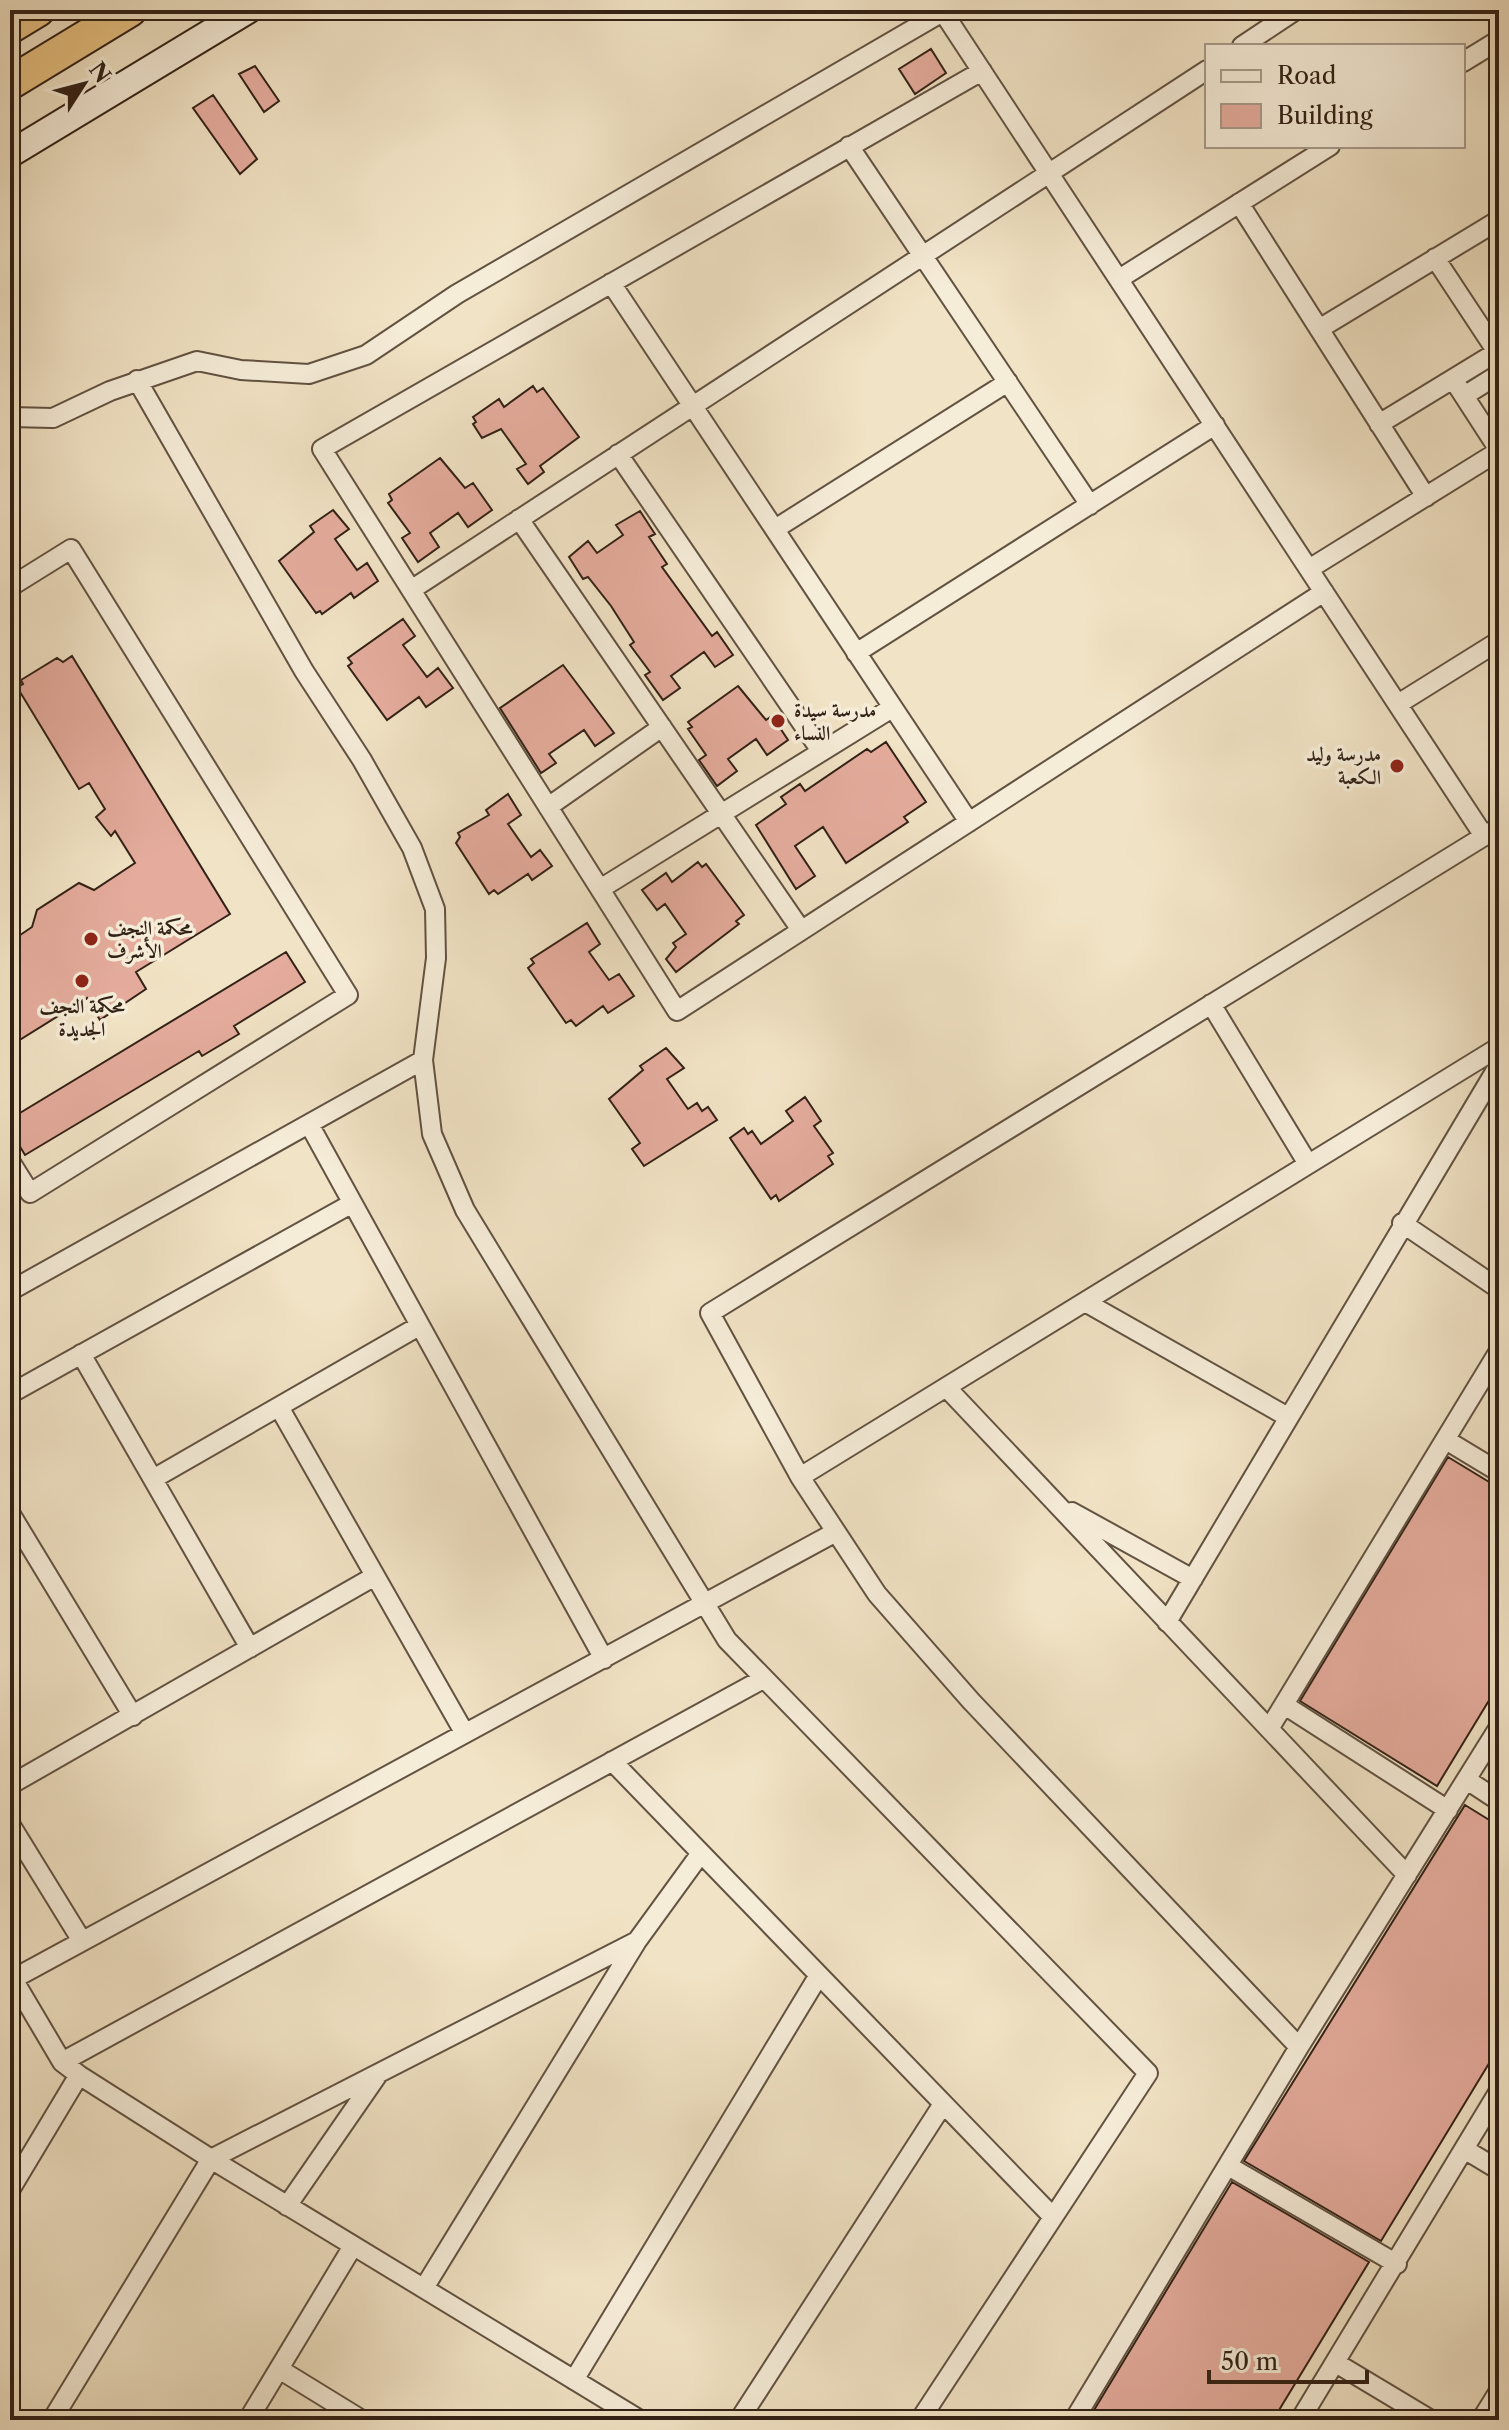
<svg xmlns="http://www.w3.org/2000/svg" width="1509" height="2430" viewBox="0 0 1509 2430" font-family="'Libre Caslon Text',Amiri,serif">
	<rect width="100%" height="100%" fill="#f1e3c5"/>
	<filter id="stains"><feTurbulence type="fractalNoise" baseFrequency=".0025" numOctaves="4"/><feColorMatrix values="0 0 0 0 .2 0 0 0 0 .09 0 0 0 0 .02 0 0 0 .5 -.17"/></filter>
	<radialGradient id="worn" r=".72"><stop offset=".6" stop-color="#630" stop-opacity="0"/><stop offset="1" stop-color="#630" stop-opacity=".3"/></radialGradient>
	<path fill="#e5ac9d" stroke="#322116" stroke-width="2" d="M 931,49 L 946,73 L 915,94 L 899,69 Z
		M 255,66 L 279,101 L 264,112 L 239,74 Z
		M 213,95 L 257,159 L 240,174 L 193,108 Z
		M 533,386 L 537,392 L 543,388 L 579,437 L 540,466 L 544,472 L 528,484 L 517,469 L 526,464 L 501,429 L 482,438 L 473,424 L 476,422 L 473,417 L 499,399 L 504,407 Z
		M 440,458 L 465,488 L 473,483 L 492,510 L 468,527 L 458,513 L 430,533 L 439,547 L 418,562 L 402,538 L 410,533 L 388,503 L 392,500 L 389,494 Z
		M 333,510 L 349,529 L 335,539 L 357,570 L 367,563 L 378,581 L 354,598 L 351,593 L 322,614 L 320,611 L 316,613 L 279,561 L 314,532 L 310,526 Z
		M 640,511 L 655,534 L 649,537 L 667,564 L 662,567 L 712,636 L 717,632 L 733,655 L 715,667 L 704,652 L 671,676 L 680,688 L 663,700 L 645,675 L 650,672 L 630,645 L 634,642 L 611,606 L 588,577 L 583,579 L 569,557 L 588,541 L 597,553 L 623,535 L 616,525 Z
		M 403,619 L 415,636 L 403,645 L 427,677 L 438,668 L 453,688 L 426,707 L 419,697 L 387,720 L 348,666 L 352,663 L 348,658 Z
		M 72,656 L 230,914 L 136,972 L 146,989 L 100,1020 L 87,998 L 10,1046 L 10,942 L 32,927 L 37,910 L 79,883 L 94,890 L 135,863 L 115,831 L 111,836 L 96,817 L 105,809 L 89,783 L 79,789 L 17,687 L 23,684 L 21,680 L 57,658 L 63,662 Z
		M 563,665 L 614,733 L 595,746 L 584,730 L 549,754 L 556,763 L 541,773 L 500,708 Z
		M 738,686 L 766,720 L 772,716 L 788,740 L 767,755 L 756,739 L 728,759 L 737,771 L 717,786 L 699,760 L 706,755 L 688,729 L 692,727 L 688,722 Z
		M 886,742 L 926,802 L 904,817 L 908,822 L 846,863 L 823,827 L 795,846 L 815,876 L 796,889 L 756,825 L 786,804 L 781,797 L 800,784 L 805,791 L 867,749 L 871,752 Z
		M 508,794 L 521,815 L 508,824 L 531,857 L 540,850 L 552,866 L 532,880 L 528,874 L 498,894 L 494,890 L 489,894 L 456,843 L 460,837 L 458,833 L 489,815 L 486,810 Z
		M 698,862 L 702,867 L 706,864 L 744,915 L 736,921 L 739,924 L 676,972 L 666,959 L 676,947 L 673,943 L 686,934 L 665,904 L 657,910 L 642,890 L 666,873 L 672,882 Z
		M 587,923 L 600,944 L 589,952 L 609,980 L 619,974 L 634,996 L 608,1013 L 603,1006 L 576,1026 L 571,1020 L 566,1023 L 528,968 L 534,963 L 531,959 Z
		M 286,952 L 305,982 L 234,1026 L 239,1034 L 202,1056 L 199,1051 L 25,1155 L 10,1130 L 10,1119 Z
		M 666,1048 L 684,1068 L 667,1079 L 688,1109 L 697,1103 L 702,1111 L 708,1107 L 717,1120 L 644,1166 L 632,1149 L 640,1143 L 609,1099 L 643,1070 L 640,1066 Z
		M 805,1097 L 821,1121 L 814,1126 L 833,1153 L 828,1156 L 833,1164 L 779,1201 L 776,1195 L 771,1199 L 730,1138 L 744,1128 L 748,1134 L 752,1131 L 761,1144 L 793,1121 L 786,1111 Z
		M 1448,1457 L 1499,1488 L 1499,1684 L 1437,1786 L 1300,1701 Z
		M 1465,1805 L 1499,1826 L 1499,2047 L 1381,2241 L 1244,2161 Z
		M 1232,2182 L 1369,2262 L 1273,2420 L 1088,2420 Z"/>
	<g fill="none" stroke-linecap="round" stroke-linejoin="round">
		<defs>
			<path id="minor" d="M 943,12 L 1484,836
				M 1242,46 L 1296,10
				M 1463,62 L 1499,40
				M 982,71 L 322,449 L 677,1011 L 1324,592
				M 849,146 L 1090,505
				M 1239,203 L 1426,497
				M 1435,258 L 1499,355
				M 1119,279 L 1330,146
				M 611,283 L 969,822
				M 1319,329 L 1499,220
				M 10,375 L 10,393
				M 1453,379 L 1499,450
				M 137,380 L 304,671 L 362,760 L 412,848 L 435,909 L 436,958 L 423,1060 L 432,1134 L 465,1210 L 727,1640 L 1148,2073 L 920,2420
				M 1464,396 L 1499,374
				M 10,417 L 53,418 L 110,391 L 197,361 L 241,370 L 309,374 L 366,355 L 457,294 L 946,10
				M 1379,424 L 1497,352
				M 618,454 L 821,751
				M 519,519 L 801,930
				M 775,529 L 1008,382
				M 1309,569 L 1499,451
				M 10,587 L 71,549 L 348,995 L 30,1193 L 10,1161
				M 411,590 L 1207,70
				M 856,653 L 1215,425
				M 1398,704 L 1499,641
				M 548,807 L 662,727
				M 600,889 L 892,708
				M 1211,1004 L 1308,1164
				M 309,1124 L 604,1659
				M 1402,1223 L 1499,1289
				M 10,1291 L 423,1060
				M 1085,1302 L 1288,1417
				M 81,1354 L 250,1648
				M 946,1387 L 1407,1875
				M 10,1394 L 351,1204
				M 279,1407 L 464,1732
				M 1446,1440 L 1499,1472
				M 800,1477 L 1499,1047
				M 153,1479 L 419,1326
				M 1072,1512 L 1193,1579
				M 10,1513 L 133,1716
				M 1167,1622 L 1499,1065
				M 1286,1706 L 1448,1810
				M 1269,1729 L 1499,1351
				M 612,1761 L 1053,2217
				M 1467,1780 L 1499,1801
				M 10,1785 L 375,1576
				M 10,1824 L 82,1941
				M 1299,2047 L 971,1701 L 877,1594 L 800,1477 L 710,1313 L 1499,827
				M 62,2062 L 763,1679
				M 1464,2149 L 1499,2170
				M 1230,2167 L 1397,2264
				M 10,2190 L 79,2075
				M 287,2206 L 379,2073
				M 424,2288 L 637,1941
				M 1336,2363 L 1431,2420
				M 279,2369 L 362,2420
				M 574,2380 L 819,1975
				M 52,2420 L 211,2159 L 637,1941 L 701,1853
				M 248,2420 L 353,2246
				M 640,2420 L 211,2159 L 79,2075 L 62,2062 L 13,1979 L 834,1533
				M 739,2420 L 943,2104
				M 1074,2420 L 1299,2047 L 1499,1727
				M 1300,2420 L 1499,2091
				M 1481,2420 L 1499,2391"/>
			<path id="secondary" d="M 10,154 L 248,10"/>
			<path id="trunk" d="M 10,27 L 38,10
				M 10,83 L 130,10"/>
		</defs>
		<use href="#minor" stroke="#625242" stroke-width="22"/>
		<use href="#secondary" stroke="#322116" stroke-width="30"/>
		<use href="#trunk" stroke="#322116" stroke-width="36"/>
		<use href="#minor" stroke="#f6edd9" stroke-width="18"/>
		<use href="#secondary" stroke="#f6edd9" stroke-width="26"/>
		<use href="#trunk" stroke="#e8c282" stroke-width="32"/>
	</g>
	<g fill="#8f2418" stroke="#f6edd9" stroke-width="3">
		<circle cx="778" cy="721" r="8"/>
		<circle cx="1397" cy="766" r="8"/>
		<circle cx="91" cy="939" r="8"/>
		<circle cx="82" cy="981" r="8"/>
	</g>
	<g text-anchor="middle" stroke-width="7" stroke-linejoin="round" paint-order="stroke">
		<g font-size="20" font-weight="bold" fill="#322116" stroke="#f6edd9" text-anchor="start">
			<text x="794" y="717">مدرسة سيدة<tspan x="794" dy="23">النساء</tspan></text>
			<text x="1381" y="761" text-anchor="end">مدرسة وليد<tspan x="1381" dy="23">الكعبة</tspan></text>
			<text x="107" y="935">محكمة النجف<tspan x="107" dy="23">الأشرف</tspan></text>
			<text x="82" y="1013" text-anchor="middle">محكمة النجف<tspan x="82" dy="23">الجديدة</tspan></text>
		</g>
	</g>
	<rect width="1509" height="2430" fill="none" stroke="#f1e3c5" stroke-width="40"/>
	<rect x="12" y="12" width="1485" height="2406" fill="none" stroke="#322116" stroke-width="4"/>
	<rect x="20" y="20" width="1469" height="2390" fill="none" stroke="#322116" stroke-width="2"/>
	<rect x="1205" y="44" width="260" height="104" fill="#f6edd9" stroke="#a89b8b" stroke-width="2"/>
	<rect x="1221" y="70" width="40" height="12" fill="#f6edd9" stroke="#a89b8b" stroke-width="2"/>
	<text x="1277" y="84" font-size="24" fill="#322116">Road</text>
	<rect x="1221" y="104" width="40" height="24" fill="#e5ac9d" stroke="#a89b8b" stroke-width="2"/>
	<text x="1277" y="124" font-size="24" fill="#322116">Building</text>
	<g transform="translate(84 84) rotate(54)" stroke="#f6edd9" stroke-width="6" paint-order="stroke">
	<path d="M0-6L14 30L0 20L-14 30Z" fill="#322116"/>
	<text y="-12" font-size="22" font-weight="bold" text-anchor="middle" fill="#322116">N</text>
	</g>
	<path d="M1209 2370v12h158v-12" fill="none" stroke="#322116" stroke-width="4"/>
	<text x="1221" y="2370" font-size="24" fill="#322116" stroke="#f6edd9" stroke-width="6" paint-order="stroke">50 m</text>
	<rect width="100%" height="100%" filter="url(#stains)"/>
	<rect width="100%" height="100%" fill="url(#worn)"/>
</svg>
